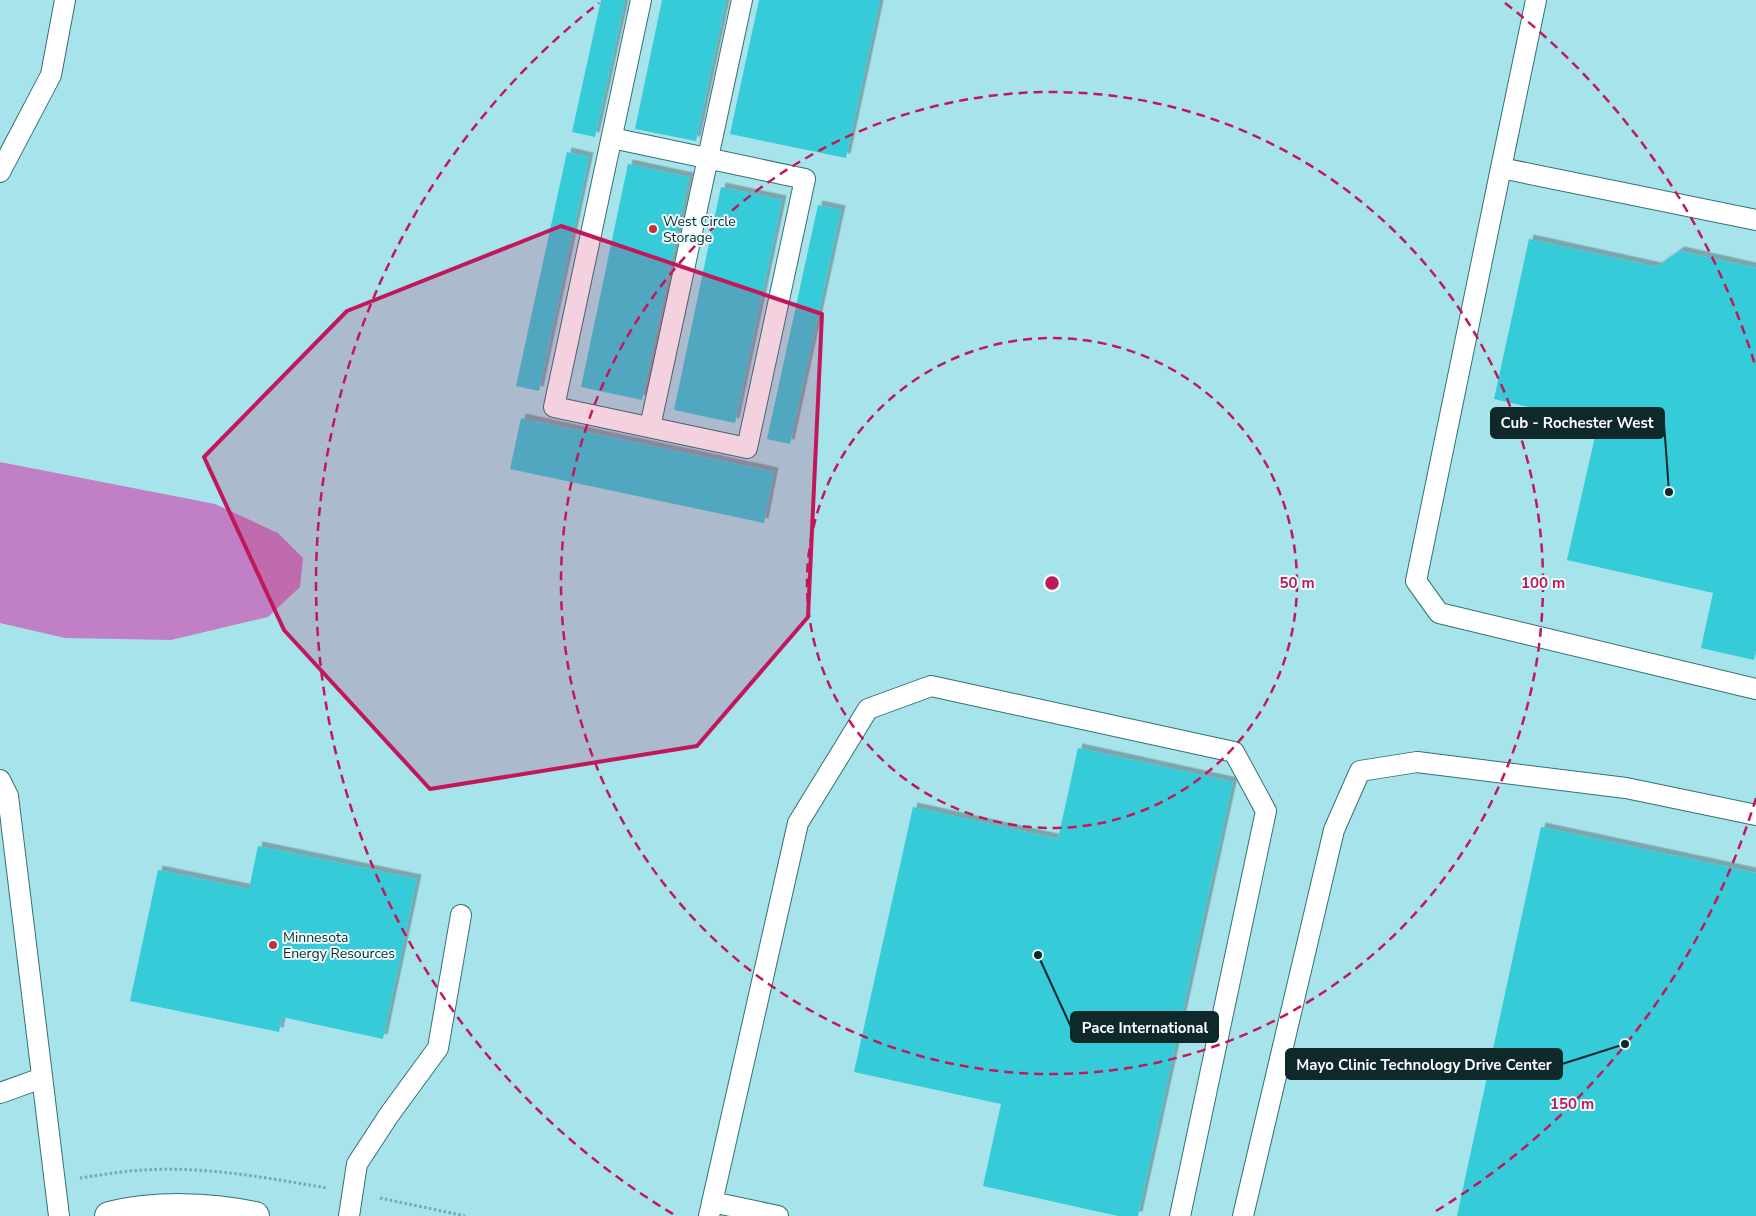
<svg xmlns="http://www.w3.org/2000/svg" width="1756" height="1216" viewBox="0 0 1756 1216" font-family="'Nunito Sans',sans-serif">
	<defs>
		<filter id="shadow"><feDropShadow dx="4.5" dy="-4.5" stdDeviation="0" flood-color="#0004"/></filter>
	</defs>
	<rect width="100%" height="100%" fill="#a6e3ea"/>
	<path fill="#c180c5" d="M 0,462 L 215,504 L 278,533 L 303,558 L 300,587 L 268,617 L 171,640 L 65,638 L 0,623 Z"/>
	<path fill="#34cbd9" filter="url(#shadow)" d="M 601,0 L 625,0 L 595,137 L 572,132 Z
		M 662,0 L 726,0 L 696,141 L 635,129 Z
		M 759,0 L 880,0 L 846,158 L 730,134 Z
		M 567,152 L 589,157 L 539,391 L 516,386 Z
		M 628,164 L 689,177 L 642,400 L 581,387 Z
		M 721,187 L 782,200 L 735,423 L 674,410 Z
		M 818,205 L 841,210 L 790,444 L 767,439 Z
		M 1529,239 L 1657,267 L 1680,251 L 1756,268 L 1756,649 L 1754,660 L 1701,648 L 1713,593 L 1567,560 L 1598,423 L 1494,399 Z
		M 521,418 L 774,472 L 764,523 L 510,469 Z
		M 1078,748 L 1233,782 L 1138,1216 L 1118,1216 L 983,1186 L 1001,1104 L 854,1072 L 913,807 L 1058,839 Z
		M 1541,827 L 1756,873 L 1756,1216 L 1457,1216 Z
		M 258,846 L 417,879 L 383,1039 L 282,1017 L 279,1032 L 130,1001 L 158,870 L 249,889 Z"/>
	<g fill="none" stroke-linecap="round" stroke-linejoin="round">
		<defs>
			<path id="lane" d="M 1536,0 L 1501,168 L 1756,220
				M 612,138 L 805,179 L 747,448 L 554,407 L 641,0
				M 1501,168 L 1416,581 L 1439,613 L 1756,689
				M 0,172 L 51,75 L 65,0
				M 650,427 L 742,0
				M 0,780 L 8,796 L 59,1216
				M 0,1093 L 42,1078
				M 712,1202 L 778,1216
				M 349,1216 L 357,1164 L 389,1115 L 438,1048 L 461,915
				M 709,1216 L 798,823 L 868,709 L 931,686 L 1234,752 L 1266,811 L 1180,1216
				M 1243,1216 L 1334,830 L 1360,771 L 1417,762 L 1626,788 L 1756,815"/>
			<path id="secondary" d="M 109,1216 C 155,1205 208,1206 255,1216"/>
		</defs>
		<use href="#lane" stroke="#347076" stroke-width="22"/>
		<use href="#secondary" stroke="#347076" stroke-width="30"/>
		<path stroke="#76a8ad" stroke-width="3" stroke-dasharray="2.5 2.5" stroke-linecap="butt" d="M 80,1178 C 101,1175 123,1171 144,1170 C 206,1166 267,1178 327,1188
			M 380,1198 L 465,1216"/>
		<use href="#lane" stroke="#fff" stroke-width="20"/>
		<use href="#secondary" stroke="#fff" stroke-width="28"/>
	</g>
	<path fill="#c2185b" fill-opacity="0.2" stroke="#c2185b" stroke-width="4" stroke-linejoin="round" d="M 561,226 L 822,314 L 808,617 L 697,746 L 430,789 L 284,630 L 204,457 L 347,311 Z"/>
	<g fill="none" stroke="#c2185b" stroke-width="2.5" stroke-dasharray="9 6">
		<circle cx="1052" cy="583" r="245"/>
		<circle cx="1052" cy="583" r="491"/>
		<path d="M1756 798A736 736 0 0 1 1431 1214M673 1214A736 736 0 0 1 599 3M1505 3A736 736 0 0 1 1756 368"/>
	</g>
	<g fill="#c13235" stroke="#eafbfd" stroke-width="2">
		<circle cx="653" cy="229" r="5"/>
		<circle cx="273" cy="945" r="5"/>
	</g>
	<g text-anchor="middle" stroke-width="4" stroke-linejoin="round" paint-order="stroke">
		<g font-size="14" fill="#0f282a" stroke="#eafbfd" text-anchor="start">
			<text x="663" y="226">West Circle<tspan x="663" dy="16">Storage</tspan></text>
			<text x="283" y="942">Minnesota<tspan x="283" dy="16">Energy Resources</tspan></text>
		</g>
	</g>
	<circle cx="1052" cy="583" r="8" fill="#c2185b" stroke="#eafbfd" stroke-width="2.5"/>
	<g font-size="15" text-anchor="middle" font-weight="bold" fill="#c2185b" stroke="#eafbfd" stroke-width="4" stroke-linejoin="round" paint-order="stroke">
		<text x="1297" y="588">50 m</text>
		<text x="1543" y="588">100 m</text>
		<text x="1572" y="1109">150 m</text>
	</g>
	<path fill="none" stroke="#0f282a" stroke-width="2" d="M1669 492L1664 423M1038 955L1071 1027M1625 1044L1562 1064"/>
	<g fill="#0f282a" stroke="#eafbfd" stroke-width="2">
		<circle cx="1669" cy="492" r="5"/>
		<circle cx="1038" cy="955" r="5"/>
		<circle cx="1625" cy="1044" r="5"/>
	</g>
	<g fill="#0f282a" stroke="#0f282a" stroke-width="2">
		<rect x="1491" y="408" width="173" height="30" rx="5"/>
		<rect x="1071" y="1012" width="147" height="30" rx="5"/>
		<rect x="1286" y="1049" width="276" height="30" rx="5"/>
	</g>
	<g font-size="15" text-anchor="middle" font-weight="bold" fill="#fff">
		<text x="1577" y="428">Cub - Rochester West</text>
		<text x="1145" y="1033">Pace International</text>
		<text x="1424" y="1070">Mayo Clinic Technology Drive Center</text>
	</g>
</svg>
